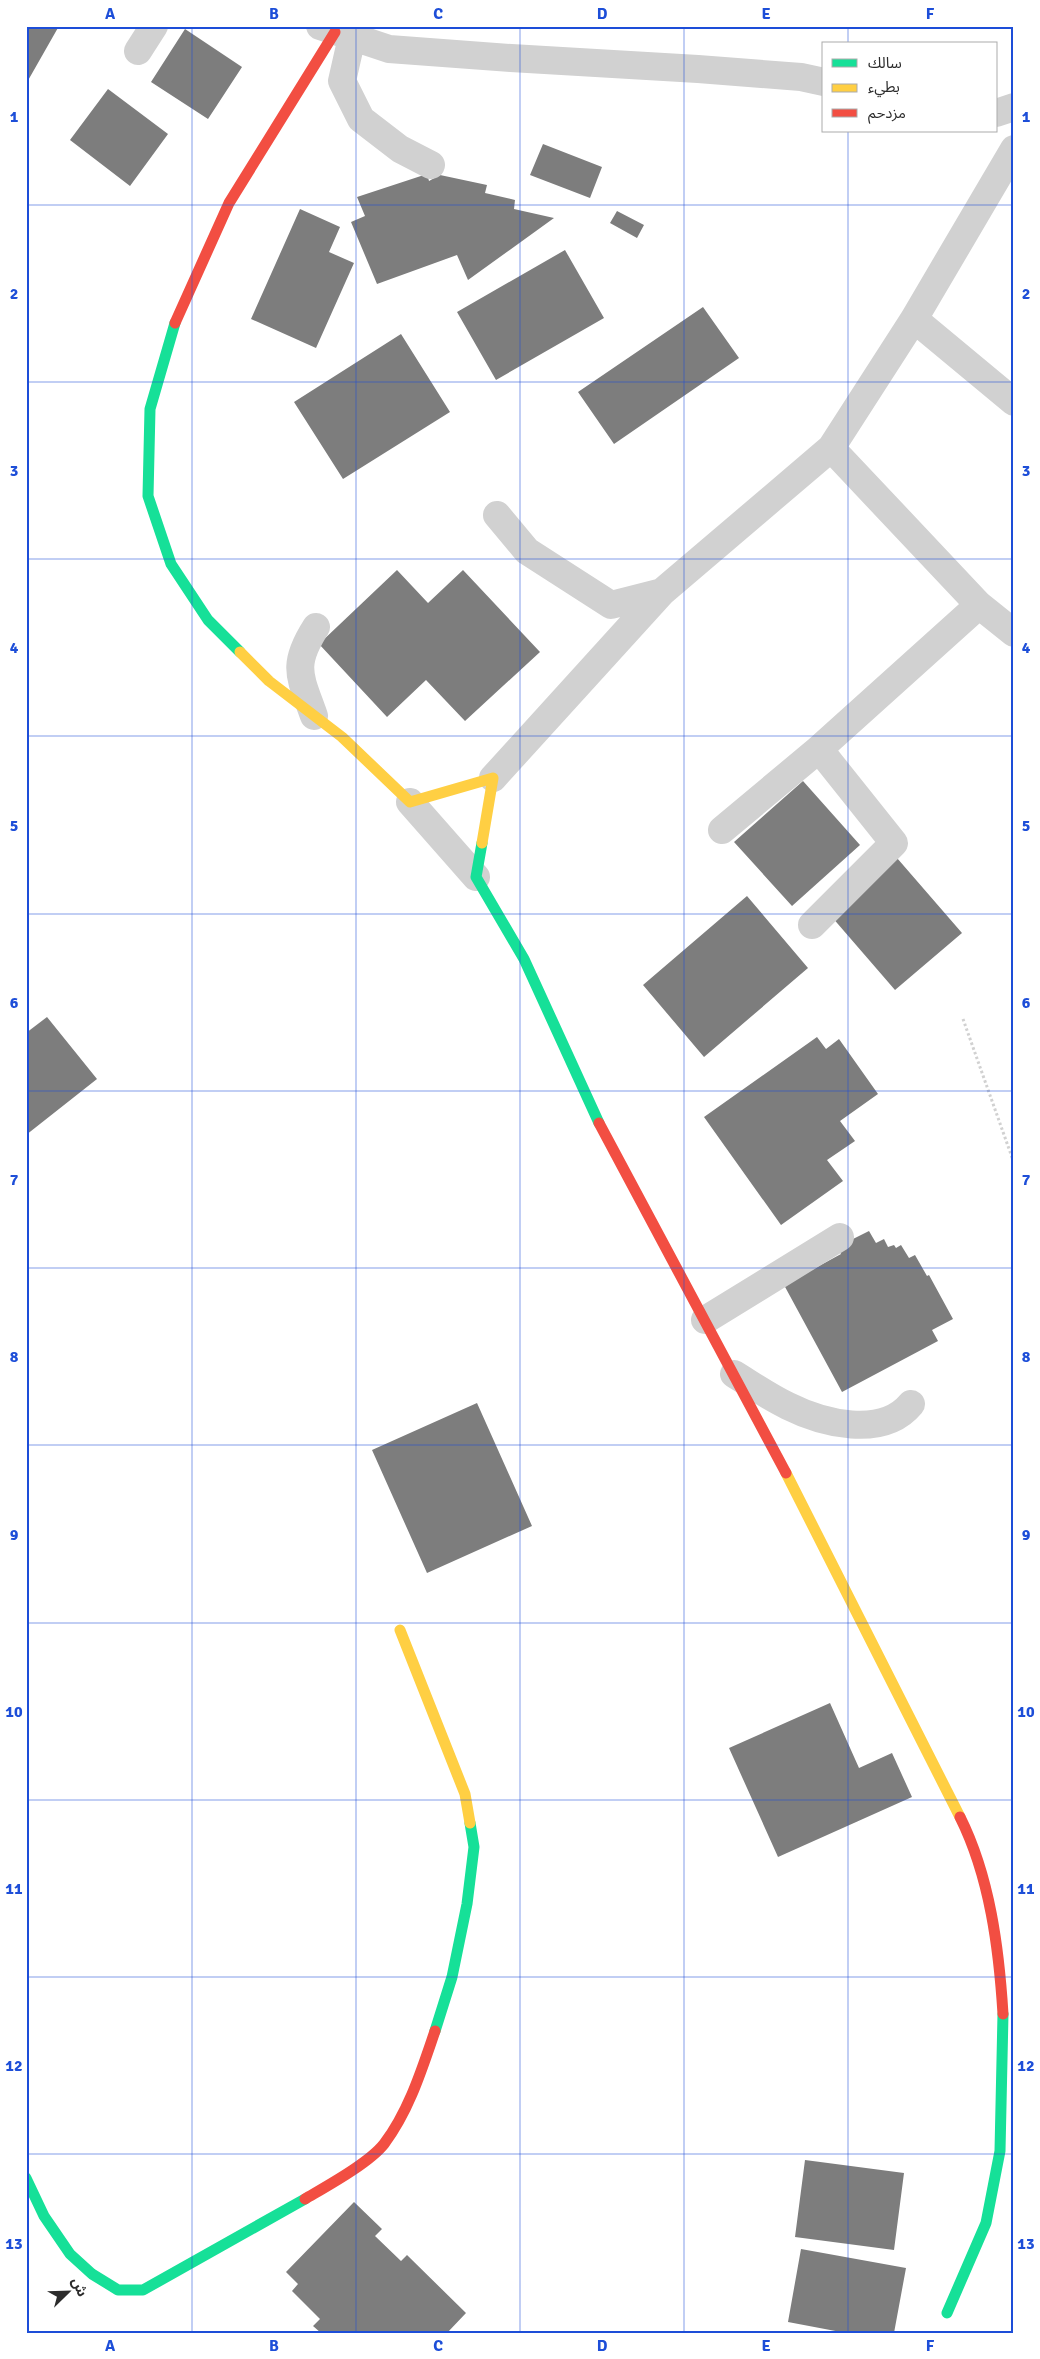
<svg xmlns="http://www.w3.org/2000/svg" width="1040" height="2359" viewBox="0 0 1040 2359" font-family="Signika,'Noto Sans Arabic',sans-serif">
	<rect width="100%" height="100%" fill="#fff"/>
	<path fill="#7d7d7d" d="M 26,26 L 59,26 L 26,84 Z
		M 185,29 L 242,67 L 208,119 L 151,82 Z
		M 108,89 L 168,134 L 130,186 L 70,140 Z
		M 543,144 L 602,167 L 590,198 L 530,175 Z
		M 427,174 L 429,181 L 440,175 L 487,185 L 485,193 L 515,200 L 514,209 L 554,218 L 468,280 L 457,255 L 377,284 L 351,222 L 365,216 L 357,197 Z
		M 300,209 L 340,227 L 329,252 L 354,263 L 316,348 L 251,319 Z
		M 617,211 L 644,225 L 637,238 L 610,223 Z
		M 565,250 L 604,318 L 496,380 L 457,312 Z
		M 703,307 L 739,358 L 614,444 L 578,392 Z
		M 401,334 L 450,412 L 343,479 L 294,402 Z
		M 397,570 L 428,603 L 463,570 L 540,652 L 465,721 L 426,680 L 387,717 L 319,644 Z
		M 803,781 L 860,845 L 792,906 L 734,842 Z
		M 897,858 L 962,933 L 895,990 L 831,916 Z
		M 747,896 L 808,968 L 704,1057 L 643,985 Z
		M 47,1017 L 97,1079 L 26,1135 L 26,1033 Z
		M 817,1037 L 826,1049 L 839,1039 L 878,1094 L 840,1121 L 855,1141 L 827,1160 L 843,1181 L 781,1225 L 704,1117 Z
		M 869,1231 L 876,1243 L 884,1239 L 888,1247 L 894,1245 L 896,1248 L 901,1245 L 909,1258 L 915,1255 L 927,1276 L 929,1275 L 953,1319 L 932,1330 L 938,1341 L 842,1392 L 784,1285 L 841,1254 L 837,1247 Z
		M 477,1403 L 532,1526 L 427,1573 L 372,1450 Z
		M 830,1703 L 859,1768 L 892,1753 L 912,1797 L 778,1857 L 729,1748 Z
		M 805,2160 L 904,2173 L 894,2250 L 795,2237 Z
		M 354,2202 L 382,2229 L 375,2236 L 401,2261 L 407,2255 L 466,2313 L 447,2333 L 321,2333 L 313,2326 L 320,2319 L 292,2291 L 298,2284 L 286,2272 Z
		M 801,2249 L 906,2268 L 894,2333 L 846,2333 L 788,2322 Z"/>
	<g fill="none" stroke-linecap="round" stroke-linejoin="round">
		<path stroke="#d1d1d1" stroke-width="3" stroke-dasharray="2.5 2.5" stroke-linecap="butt" d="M 963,1019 L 1014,1163"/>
		<path stroke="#d1d1d1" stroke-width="28" d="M 320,26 L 389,49 L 511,58 L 698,69 L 801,77 L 824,82
			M 352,37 L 342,81 L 361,119 L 400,149 L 431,165
			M 138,51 L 154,26
			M 996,113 L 1014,107
			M 914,319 L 1014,402
			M 831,448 L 979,605 L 1014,633
			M 497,515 L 527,551 L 611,605 L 662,592
			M 314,716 C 300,676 291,666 316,627
			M 493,778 L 662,592 L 831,448 L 914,319 L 1014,149
			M 410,802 L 476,877
			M 722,830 L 819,749
			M 812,925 L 894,843 L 819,749 L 979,605
			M 705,1320 L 840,1237
			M 734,1374 C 752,1385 769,1397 788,1406 C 822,1423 882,1439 911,1404"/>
		<path stroke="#16e098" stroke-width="11" d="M 175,323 L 150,409 L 148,496 L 171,564 L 208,620 L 240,652
			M 482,843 L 476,877 L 524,959 L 599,1123
			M 435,2031 L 452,1977 L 467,1904 L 474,1847 L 470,1823
			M 26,2178 L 44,2216 L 70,2254 L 92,2274 L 118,2290 L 143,2290 L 305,2199
			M 947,2313 L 986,2223 L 1000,2151 L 1003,2014"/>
		<path stroke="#ffcf43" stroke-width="11" d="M 240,652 L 269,681 L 342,737 L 410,802 L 493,778 L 482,843
			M 786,1473 L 960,1817
			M 400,1630 L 465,1794 L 470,1823"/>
		<path stroke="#f24e42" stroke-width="11" d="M 175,323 L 229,203 L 335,32
			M 599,1123 L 786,1473
			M 960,1817 C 990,1877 999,1949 1003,2014
			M 305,2199 C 327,2186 369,2163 384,2144 C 409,2111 422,2069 435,2031"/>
	</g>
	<path fill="none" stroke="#1d4ed8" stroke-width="1" stroke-opacity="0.55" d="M 192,26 L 192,2333M 356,26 L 356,2333M 520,26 L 520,2333M 684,26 L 684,2333M 848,26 L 848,44M 848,131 L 848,2333M 26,205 L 1014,205M 26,382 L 1014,382M 26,559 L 1014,559M 26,736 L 1014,736M 26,914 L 1014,914M 26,1091 L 1014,1091M 26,1268 L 1014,1268M 26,1445 L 1014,1445M 26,1623 L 1014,1623M 26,1800 L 1014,1800M 26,1977 L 1014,1977M 26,2154 L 1014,2154"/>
	<rect width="1040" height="2359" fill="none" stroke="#ffffff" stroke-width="55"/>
	<rect x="822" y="42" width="175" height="90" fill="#ffffff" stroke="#ababab"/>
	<rect x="832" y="59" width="25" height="8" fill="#16e098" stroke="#ababab"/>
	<text x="868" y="68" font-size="15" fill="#2c2c2c">سالك</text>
	<rect x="832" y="84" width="25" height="8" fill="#ffcf43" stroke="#ababab"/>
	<text x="868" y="92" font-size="15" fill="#2c2c2c">بطيء</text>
	<rect x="832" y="109" width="25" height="8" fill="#f24e42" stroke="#ababab"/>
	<text x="868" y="118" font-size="15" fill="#2c2c2c">مزدحم</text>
	<g transform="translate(68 2292) rotate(67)" stroke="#ffffff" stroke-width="4" paint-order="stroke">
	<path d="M0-4L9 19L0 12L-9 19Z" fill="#2c2c2c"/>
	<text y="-8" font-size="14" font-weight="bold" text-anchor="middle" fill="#2c2c2c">ش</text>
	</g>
	<rect x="28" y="28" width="984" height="2304" fill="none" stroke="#1d4ed8" stroke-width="2"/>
	<g font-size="16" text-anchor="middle" font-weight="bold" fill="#1d4ed8">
		<text x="110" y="19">A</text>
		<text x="274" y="19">B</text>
		<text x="438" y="19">C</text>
		<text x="602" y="19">D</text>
		<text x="766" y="19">E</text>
		<text x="930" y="19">F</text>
		<text x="14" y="122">1</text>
		<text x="1026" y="122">1</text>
		<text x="14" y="299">2</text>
		<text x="1026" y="299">2</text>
		<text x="14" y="476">3</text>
		<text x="1026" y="476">3</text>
		<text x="14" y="653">4</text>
		<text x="1026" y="653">4</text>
		<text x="14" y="831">5</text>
		<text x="1026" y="831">5</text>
		<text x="14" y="1008">6</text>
		<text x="1026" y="1008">6</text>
		<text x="14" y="1185">7</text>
		<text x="1026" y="1185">7</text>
		<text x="14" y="1362">8</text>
		<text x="1026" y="1362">8</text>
		<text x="14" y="1540">9</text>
		<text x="1026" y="1540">9</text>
		<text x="14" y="1717">10</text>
		<text x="1026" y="1717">10</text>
		<text x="14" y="1894">11</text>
		<text x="1026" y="1894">11</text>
		<text x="14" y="2071">12</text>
		<text x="1026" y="2071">12</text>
		<text x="14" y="2249">13</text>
		<text x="1026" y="2249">13</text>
		<text x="110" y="2351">A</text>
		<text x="274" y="2351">B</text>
		<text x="438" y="2351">C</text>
		<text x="602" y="2351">D</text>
		<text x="766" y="2351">E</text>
		<text x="930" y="2351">F</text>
	</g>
</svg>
